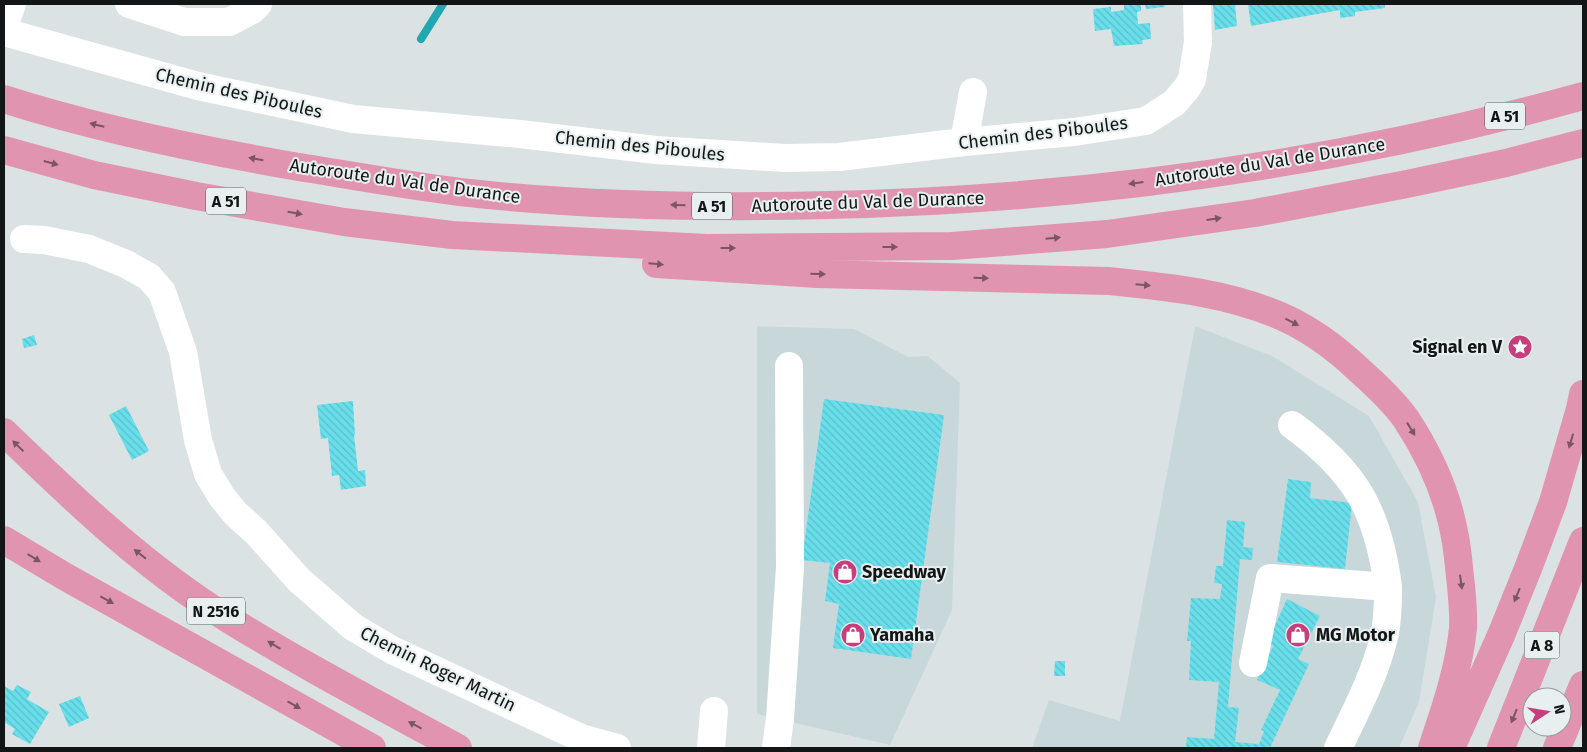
<svg xmlns="http://www.w3.org/2000/svg" width="1587" height="752" viewBox="0 0 1587 752" font-family="'Fira Sans',sans-serif">
	<defs>
		<pattern id="building-back-hatch" width="6" height="6" patternUnits="userSpaceOnUse" patternTransform="scale(1.25)"><rect width="6" height="6" fill="#69dfeb"/><path d="M-1 5l2 2M0 0l6 6M5-1l2 2" fill="none" stroke="#5abfc9"/></pattern>
	</defs>
	<rect width="100%" height="100%" fill="#dbe2e3"/>
	<path fill="#c8d8da" d="M 757,326 L 854,329 L 908,357 L 928,356 L 960,383 L 952,610 L 890,745 L 757,714 Z
		M 1195,326 L 1272,356 L 1369,416 L 1418,502 L 1436,597 L 1419,702 L 1399,748 L 1032,748 L 1049,700 L 1120,721 Z"/>
	<g fill="none" stroke-linecap="round" stroke-linejoin="round">
		<path stroke="#20a7b2" stroke-width="8" d="M 421,39 L 443,4"/>
	</g>
	<path fill="url(#building-back-hatch)" d="M 1124,4 L 1141,4 L 1141,11 L 1137,12 L 1138,24 L 1150,23 L 1151,39 L 1142,40 L 1143,44 L 1114,46 L 1111,29 L 1095,31 L 1093,9 L 1111,7 L 1111,12 L 1124,10 Z
		M 1145,4 L 1164,4 L 1165,7 L 1146,9 Z
		M 1213,4 L 1235,4 L 1237,26 L 1215,30 Z
		M 1248,4 L 1385,4 L 1385,8 L 1355,12 L 1355,16 L 1340,18 L 1340,10 L 1251,26 Z
		M 34,335 L 37,345 L 24,348 L 22,339 Z
		M 824,399 L 944,415 L 911,659 L 833,648 L 839,604 L 825,601 L 830,563 L 802,560 Z
		M 353,401 L 355,435 L 354,435 L 358,471 L 365,470 L 366,486 L 341,490 L 339,475 L 332,476 L 328,438 L 321,439 L 317,405 Z
		M 126,406 L 149,451 L 132,460 L 109,415 Z
		M 1288,479 L 1311,482 L 1310,498 L 1352,503 L 1345,569 L 1277,562 Z
		M 1227,520 L 1245,522 L 1243,547 L 1253,548 L 1252,560 L 1240,559 L 1228,707 L 1239,708 L 1235,742 L 1259,744 L 1264,731 L 1261,730 L 1280,690 L 1257,680 L 1273,646 L 1267,643 L 1287,599 L 1320,616 L 1298,659 L 1309,664 L 1270,748 L 1186,748 L 1187,737 L 1214,739 L 1219,682 L 1189,680 L 1191,641 L 1187,641 L 1191,598 L 1220,599 L 1222,584 L 1214,583 L 1216,566 L 1223,566 Z
		M 1055,661 L 1065,661 L 1065,676 L 1054,676 Z
		M 17,685 L 31,692 L 27,699 L 49,712 L 30,744 L 12,734 L 15,729 L 4,722 L 4,686 L 13,691 Z
		M 80,696 L 89,718 L 69,727 L 59,704 Z"/>
	<g fill="none" stroke-linecap="round" stroke-linejoin="round">
		<path stroke="#fff" stroke-width="28" d="M 129,4 L 184,22 L 229,22 L 252,10 L 258,4
			M 4,26 L 12,4
			M 4,32 L 198,86 L 353,119 L 520,134 L 656,150 L 785,158 L 839,157 L 964,142 L 1074,132 L 1146,121 L 1174,103 L 1187,88 L 1192,79 L 1198,42 L 1197,4
			M 964,142 L 973,92
			M 24,239 L 44,240 L 89,249 L 126,264 L 149,277 L 162,292 L 183,352 L 198,440 L 208,474 L 222,497 L 235,513 L 256,532 L 299,580 L 353,627 L 392,650 L 581,738 L 617,748
			M 1292,425 C 1355,471 1378,510 1388,587
			M 1253,663 L 1270,578 L 1388,587 C 1388,603 1388,621 1384,637 C 1375,675 1355,713 1338,748
			M 711,748 L 714,711
			M 776,748 L 780,719 L 790,567 L 789,366"/>
		<path stroke="#e194b0" stroke-width="28" d="M 4,99 C 98,129 196,149 293,166 C 349,175 404,185 460,192 C 583,206 706,208 829,205 C 1083,199 1338,164 1583,96
			M 4,150 L 94,175 L 196,196 L 344,222 L 452,235 L 707,248 L 952,246 L 1107,234 L 1255,213 L 1407,184 L 1506,163 L 1583,143
			M 656,264 L 817,274 L 1108,281 C 1168,287 1230,293 1285,318 C 1313,331 1337,349 1359,370 C 1376,385 1393,401 1406,419 C 1429,454 1448,496 1455,537 C 1457,547 1458,557 1459,567 C 1461,587 1464,607 1463,628 C 1459,669 1445,709 1432,748
			M 4,432 C 69,495 135,558 211,608 C 291,659 375,703 458,748
			M 4,540 L 64,576 L 372,748
			M 1451,748 L 1502,633 L 1529,566 L 1553,502 L 1580,409 L 1583,394
			M 1501,748 L 1583,541
			M 1557,748 L 1583,685"/>
	</g>
	<defs><path id="oneway-solid" d="M-6-.8H1V-3.2L6.5 0L1 3.2V.8H-6Z" transform="scale(1.25)"/></defs>
	<g fill="#7a5563">
		<use href="#oneway-solid" transform="translate(97 125) rotate(-166)"/>
		<use href="#oneway-solid" transform="translate(256 159) rotate(-170)"/>
		<use href="#oneway-solid" transform="translate(51 163) rotate(15)"/>
		<use href="#oneway-solid" transform="translate(1136 183) rotate(173)"/>
		<use href="#oneway-solid" transform="translate(678 205) rotate(-179)"/>
		<use href="#oneway-solid" transform="translate(295 213) rotate(10)"/>
		<use href="#oneway-solid" transform="translate(1214 219) rotate(-8)"/>
		<use href="#oneway-solid" transform="translate(1053 238) rotate(-5)"/>
		<use href="#oneway-solid" transform="translate(890 247)"/>
		<use href="#oneway-solid" transform="translate(728 248)"/>
		<use href="#oneway-solid" transform="translate(656 264) rotate(5)"/>
		<use href="#oneway-solid" transform="translate(818 274) rotate(2)"/>
		<use href="#oneway-solid" transform="translate(981 278) rotate(2)"/>
		<use href="#oneway-solid" transform="translate(1143 285) rotate(5)"/>
		<use href="#oneway-solid" transform="translate(1292 322) rotate(27)"/>
		<use href="#oneway-solid" transform="translate(1411 429) rotate(58)"/>
		<use href="#oneway-solid" transform="translate(1571 441) rotate(106)"/>
		<use href="#oneway-solid" transform="translate(18 446) rotate(-136)"/>
		<use href="#oneway-solid" transform="translate(140 554) rotate(-142)"/>
		<use href="#oneway-solid" transform="translate(34 558) rotate(31)"/>
		<use href="#oneway-solid" transform="translate(1461 582) rotate(82)"/>
		<use href="#oneway-solid" transform="translate(1517 595) rotate(112)"/>
		<use href="#oneway-solid" transform="translate(107 600) rotate(29)"/>
		<use href="#oneway-solid" transform="translate(274 645) rotate(-149)"/>
		<use href="#oneway-solid" transform="translate(294 705) rotate(29)"/>
		<use href="#oneway-solid" transform="translate(1514 716) rotate(112)"/>
		<use href="#oneway-solid" transform="translate(415 725) rotate(-152)"/>
	</g>
	<defs>
		<symbol id="sight-disc" viewBox="-11 -11 22 22"><circle r="9.5" fill="#c63e7c" stroke="#e8eff0"/><path d="M0-6L1.8-2.2L6-1.7L2.9 1.2L3.7 5.4L0 3.3L-3.7 5.4L-2.9 1.2L-6-1.7L-1.8-2.2Z" fill="#fff"/></symbol>
		<symbol id="shop-disc" viewBox="-11 -11 22 22"><circle r="9.5" fill="#c63e7c" stroke="#e8eff0"/><path d="M-5-2.5h2.3a2.7 3.5 0 0 1 5.4 0H5L5.5 6h-11ZM-1.5-2.5h3a1.5 2.3 0 0 0-3 0Z" fill="#fff"/></symbol>
	</defs>
	<g fill-rule="evenodd">
		<use href="#sight-disc" x="1506" y="333" width="28" height="28"/>
		<use href="#shop-disc" x="831" y="558" width="28" height="28"/>
		<use href="#shop-disc" x="839" y="621" width="28" height="28"/>
		<use href="#shop-disc" x="1284" y="621" width="28" height="28"/>
	</g>
	<g text-anchor="middle" stroke-width="4" stroke-linejoin="round" paint-order="stroke">
		<g fill="#e8eff0" stroke="#535757" stroke-width="1">
			<rect x="1485" y="102.5" width="40" height="27" rx="4"/>
			<rect x="206" y="187.5" width="40" height="27" rx="4"/>
			<rect x="692" y="192.5" width="40" height="27" rx="4"/>
			<rect x="187" y="597.5" width="58" height="27" rx="4"/>
			<rect x="1524.5" y="631.5" width="35" height="27" rx="4"/>
		</g>
		<g font-size="16" font-weight="bold" fill="#131616">
			<text x="1505" y="122">A 51</text>
			<text x="226" y="207">A 51</text>
			<text x="712" y="212">A 51</text>
			<text x="216" y="617">N 2516</text>
			<text x="1542" y="651">A 8</text>
		</g>
		<g font-size="18" fill="#131616" stroke="#e8eff0">
			<text transform="translate(239 93) rotate(13)" y="6">Chemin des Piboules</text>
			<text transform="translate(1043 133) rotate(-7)" y="6">Chemin des Piboules</text>
			<text transform="translate(640 146) rotate(6)" y="6">Chemin des Piboules</text>
			<text transform="translate(1270 162) rotate(-9)" y="6">Autoroute du Val de Durance</text>
			<text transform="translate(405 181) rotate(8)" y="6">Autoroute du Val de Durance</text>
			<text transform="translate(868 202) rotate(-2)" y="6">Autoroute du Val de Durance</text>
			<text transform="translate(438 669) rotate(26)" y="6">Chemin Roger Martin</text>
		</g>
		<g font-size="18" font-weight="bold" fill="#131616" stroke="#e8eff0" text-anchor="start">
			<text x="1502" y="353" text-anchor="end">Signal en V</text>
			<text x="862" y="578">Speedway</text>
			<text x="870" y="641">Yamaha</text>
			<text x="1316" y="641">MG Motor</text>
		</g>
	</g>
	<rect width="1587" height="752" fill="none" stroke="#131616" stroke-width="10"/>
	<g transform="translate(1547 712) rotate(78)"><circle r="24" fill="#e8eff0" stroke="#939899"/>
	<path d="M0-4L9 19L0 12L-9 19Z" fill="#c63e7c"/>
	<text y="-8" font-size="14" font-weight="bold" text-anchor="middle" fill="#131616">N</text>
	</g>
</svg>
